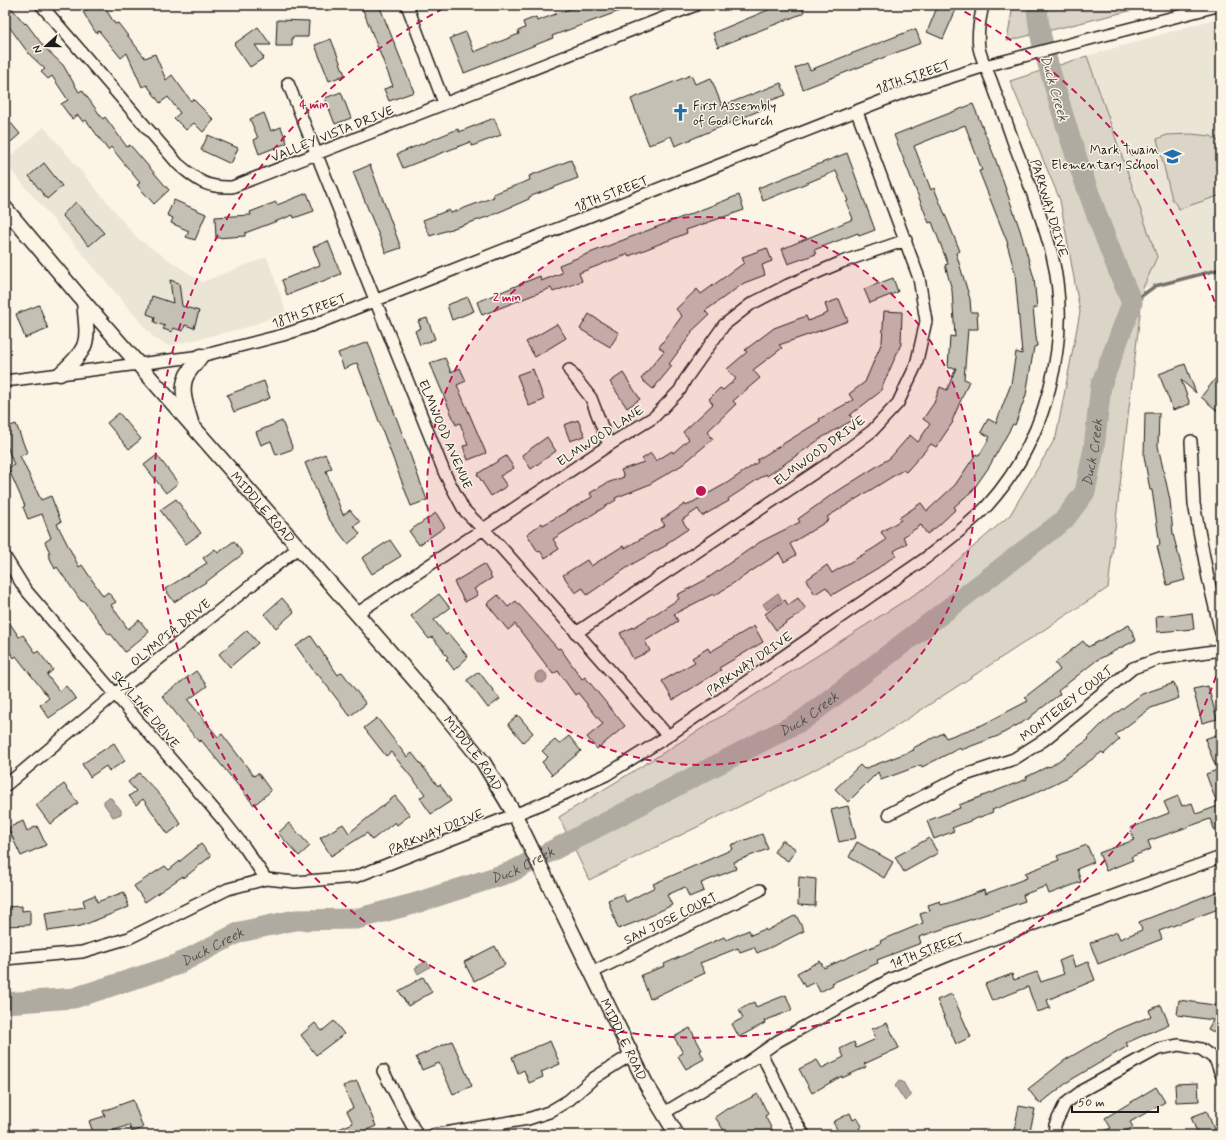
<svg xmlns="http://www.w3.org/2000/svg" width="1226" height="1140" viewBox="0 0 1226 1140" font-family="Mynerve,sans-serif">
	<rect width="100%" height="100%" fill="#fcf5e5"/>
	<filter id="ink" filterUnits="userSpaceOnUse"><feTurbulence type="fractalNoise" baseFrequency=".025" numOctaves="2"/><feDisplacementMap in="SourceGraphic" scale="8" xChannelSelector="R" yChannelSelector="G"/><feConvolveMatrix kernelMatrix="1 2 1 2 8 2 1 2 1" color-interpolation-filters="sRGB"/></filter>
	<g filter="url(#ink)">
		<path fill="#ebe5d6" d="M 1221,17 L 1221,269 L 1143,288 L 1157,257 L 1087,56 Z
			M 44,127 L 138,239 L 202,282 L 267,257 L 286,312 L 248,327 L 169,346 L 154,338 L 5,163 L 5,161 Z"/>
		<path fill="#dbd5c8" stroke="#7c7872" d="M 1013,5 L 1153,5 L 1007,41 Z
			M 1087,56 L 1157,257 L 1143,288 L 1108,588 L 875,740 L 589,880 L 559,817 L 658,756 L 928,586 L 1010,515 L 1056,437 L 1080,312 L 1060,200 L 1010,81 Z
			M 1191,134 L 1211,136 L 1221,143 L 1221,195 L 1179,209 L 1172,199 L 1157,139 L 1167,135 Z"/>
		<path fill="#b0aba1" stroke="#75726c" d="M 778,593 L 782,600 L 767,610 L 763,604 Z
			M535 677a6 6 0 1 1 12 0a6 6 0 1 1-12 0Z
			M 108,798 L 111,798 L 121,810 L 121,814 L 113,817 L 104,804 L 104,801 Z
			M 426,961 L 430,967 L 418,974 L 415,968 Z
			M 899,1081 L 903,1082 L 911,1096 L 905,1101 L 895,1086 Z"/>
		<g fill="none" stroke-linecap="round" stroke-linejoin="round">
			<path stroke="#75726c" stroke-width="3.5" d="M 1132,303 L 1155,286 L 1221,269"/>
			<path stroke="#b0aba1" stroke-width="21" id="s1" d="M 5,1003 L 74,998 L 176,965 L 240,932 L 295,920 L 356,919 L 413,904 L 511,872 L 803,720 L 1064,520 L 1085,492 L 1094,448 L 1101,385 L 1132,303 C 1102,233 1076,162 1055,88 C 1047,60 1038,34 1037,5"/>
		</g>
		<path fill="#c4c0b3" stroke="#1c1c1c" d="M 5,5 L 9,5 L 25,24 L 26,23 L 44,47 L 63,65 L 79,92 L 82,90 L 103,119 L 105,117 L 127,147 L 130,145 L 169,190 L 154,204 L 137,185 L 140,183 L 111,147 L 108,150 L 86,120 L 83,122 L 78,115 L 72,119 L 61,104 L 68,100 L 52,76 L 48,79 L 41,72 L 45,69 L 29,54 L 5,21 Z
			M 94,5 L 98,9 L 103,5 L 115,24 L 118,23 L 145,58 L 155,54 L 166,80 L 172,75 L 191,101 L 193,99 L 214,120 L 203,132 L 194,123 L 186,130 L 174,118 L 180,113 L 168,97 L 160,103 L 147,85 L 142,87 L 127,53 L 121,58 L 99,31 L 96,33 L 83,12 Z
			M 361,5 L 379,5 L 414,92 L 389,101 L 384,89 L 393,86 Z
			M 580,5 L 633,6 L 552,36 L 553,38 L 464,73 L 450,38 L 466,32 L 474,52 L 519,34 L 518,31 L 525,28 L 523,22 L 536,17 L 537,21 Z
			M 780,5 L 801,5 L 804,13 L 718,47 L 713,33 Z
			M 938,5 L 958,5 L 943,39 L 927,32 Z
			M 277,20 L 309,21 L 308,37 L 292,37 L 292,46 L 276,46 Z
			M 258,27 L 271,45 L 255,45 L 264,58 L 250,67 L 234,44 Z
			M 912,30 L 916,30 L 921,43 L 803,89 L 795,68 L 807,63 L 810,70 Z
			M 331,39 L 345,75 L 329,81 L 315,45 Z
			M 691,75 L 695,84 L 711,78 L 722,106 L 781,83 L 786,95 L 766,102 L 768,107 L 675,146 L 671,136 L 649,145 L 631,99 Z
			M 341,92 L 351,118 L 335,124 L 325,98 Z
			M 973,104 L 995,158 L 1020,230 L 1034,278 L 1037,308 L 1033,308 L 1037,346 L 1034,347 L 1026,395 L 1015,425 L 1013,424 L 989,467 L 973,490 L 954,507 L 956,509 L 938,526 L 927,534 L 921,525 L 903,537 L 907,543 L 894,551 L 896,555 L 878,568 L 832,595 L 826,587 L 815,594 L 806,580 L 827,565 L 832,573 L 874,548 L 886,540 L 881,532 L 901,520 L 899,518 L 921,503 L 927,511 L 955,485 L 976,454 L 979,456 L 990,437 L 981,432 L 988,419 L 996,423 L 1011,384 L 1016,352 L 1022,354 L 1015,273 L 1007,244 L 1008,244 L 979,171 L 982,170 L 965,125 L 914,146 L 931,190 L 934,188 L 960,251 L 956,253 L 970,299 L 971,312 L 977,312 L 978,329 L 968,329 L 964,379 L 969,381 L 952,421 L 953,422 L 936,447 L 931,444 L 906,472 L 903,470 L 827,517 L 829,520 L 790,544 L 796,555 L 784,562 L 779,553 L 714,596 L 713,594 L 674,614 L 678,621 L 645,641 L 650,651 L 633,659 L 620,633 L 636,626 L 679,599 L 677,595 L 705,580 L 760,542 L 800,522 L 798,519 L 830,496 L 890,458 L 910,435 L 918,442 L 930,424 L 923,419 L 934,403 L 940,387 L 947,390 L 956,368 L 948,368 L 950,336 L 955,337 L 952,290 L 945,265 L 948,264 L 932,222 L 929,223 L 894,135 Z
			M 264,113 L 271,131 L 281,127 L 287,143 L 259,154 L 254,140 L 258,138 L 250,119 Z
			M 5,116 L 20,134 L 5,147 Z
			M 494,118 L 501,135 L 472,146 L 470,142 L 403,168 L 397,154 L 458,129 L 459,132 Z
			M 208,135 L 238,148 L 231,164 L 201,150 Z
			M 847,153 L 875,230 L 859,236 L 858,233 L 814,250 L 816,254 L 788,264 L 782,249 L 853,219 L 846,202 L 848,201 L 836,171 L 763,201 L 758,188 Z
			M 571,160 L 578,178 L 529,197 L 529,199 L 490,216 L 430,236 L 423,220 L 449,210 L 451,213 L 494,197 L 493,194 L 530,180 L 529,176 Z
			M 44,163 L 62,186 L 47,199 L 29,176 Z
			M 370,165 L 401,248 L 386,253 L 353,172 Z
			M 307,193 L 314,211 L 294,218 L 293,215 L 245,233 L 245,236 L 216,238 L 215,217 L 251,215 L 250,212 L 276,202 L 277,205 Z
			M 739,195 L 744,210 L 686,230 L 687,233 L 629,256 L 628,254 L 579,273 L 582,281 L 553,292 L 551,288 L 482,315 L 477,302 L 540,276 L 541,281 L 562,273 L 559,265 Z
			M 174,200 L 206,214 L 195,240 L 186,237 L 189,231 L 171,223 L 173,218 L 167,215 Z
			M 76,202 L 104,233 L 89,246 L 62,215 Z
			M 328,241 L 341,274 L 287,295 L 282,280 L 320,265 L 313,247 Z
			M 767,248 L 772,261 L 762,265 L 765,275 L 744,283 L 705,311 L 709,315 L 691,332 L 692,333 L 669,364 L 672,366 L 653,389 L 641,379 L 664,351 L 659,347 L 682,316 L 676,309 L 697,289 L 701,294 L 744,263 L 742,257 Z
			M 893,278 L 898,292 L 870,303 L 864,289 Z
			M 170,280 L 179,283 L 182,306 L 199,311 L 194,328 L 185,325 L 183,331 L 173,328 L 172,332 L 163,329 L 165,326 L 154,322 L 155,317 L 147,314 L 152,296 L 173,303 Z
			M 468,297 L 474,311 L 452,320 L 447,305 Z
			M 839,299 L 848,321 L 779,345 L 782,348 L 753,370 L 760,378 L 733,401 L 736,404 L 707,432 L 713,439 L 682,465 L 648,485 L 615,498 L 616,500 L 553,539 L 559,549 L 545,558 L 540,551 L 538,552 L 527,534 L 542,523 L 543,525 L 592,497 L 590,493 L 607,483 L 624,477 L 621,470 L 644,462 L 642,459 L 651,453 L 656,461 L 672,451 L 673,453 L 689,439 L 683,432 L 713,404 L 709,399 L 720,388 L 723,390 L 736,379 L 727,369 L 747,352 L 745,350 L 774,328 L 806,316 L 808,321 L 828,313 L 825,304 Z
			M 39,305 L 48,329 L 25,338 L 16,314 Z
			M 884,311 L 902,312 L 901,344 L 880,392 L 850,415 L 853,420 L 823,437 L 767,476 L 766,474 L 728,499 L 729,501 L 702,516 L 698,509 L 682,520 L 688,529 L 667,543 L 667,545 L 634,563 L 587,595 L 583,588 L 575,593 L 563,575 L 587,560 L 591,566 L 623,546 L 625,548 L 665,525 L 661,520 L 685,504 L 686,506 L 727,483 L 758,462 L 757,460 L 820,421 L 819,419 L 853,400 L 849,394 L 865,382 L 882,342 Z
			M 589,314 L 619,333 L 610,347 L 580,329 Z
			M 427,318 L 435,339 L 420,345 L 415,331 L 421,328 L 418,321 Z
			M 557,324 L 566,338 L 535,357 L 526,342 Z
			M 368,342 L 427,500 L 411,506 L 357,363 L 344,369 L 338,353 Z
			M 445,358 L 451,372 L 460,368 L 466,381 L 457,385 L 486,453 L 468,460 L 463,446 L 468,445 L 460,423 L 456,425 L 430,363 Z
			M 1185,364 L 1196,393 L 1181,380 L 1190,404 L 1173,410 L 1159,374 Z
			M 533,369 L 544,400 L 529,406 L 517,375 Z
			M 623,373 L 640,399 L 627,408 L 610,382 Z
			M 1216,378 L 1221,382 L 1221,414 L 1201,397 Z
			M 264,381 L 270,398 L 234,412 L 227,395 Z
			M 119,413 L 141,439 L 129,449 L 107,423 Z
			M 1145,413 L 1159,413 L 1158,446 L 1170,500 L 1173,534 L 1185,580 L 1167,585 L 1157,546 L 1160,545 L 1152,490 L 1150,490 L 1144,456 Z
			M 578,420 L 585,436 L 570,441 L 564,425 Z
			M 282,421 L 293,449 L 276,455 L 271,441 L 261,445 L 256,432 Z
			M 16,424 L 27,453 L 20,456 L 41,500 L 51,496 L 61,522 L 57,524 L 79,567 L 82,565 L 103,596 L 108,592 L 116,602 L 111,605 L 128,629 L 139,620 L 149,632 L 125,652 L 111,634 L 109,635 L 83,600 L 81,601 L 57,567 L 55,569 L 48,554 L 50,553 L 45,542 L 51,538 L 42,514 L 28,519 L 23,507 L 25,506 L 8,468 L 14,465 L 5,441 L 5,428 Z
			M 547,437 L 556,451 L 531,469 L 522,455 Z
			M 325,454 L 332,468 L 326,471 L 343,515 L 350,510 L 360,522 L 354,526 L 360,534 L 348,544 L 328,518 L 305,463 Z
			M 157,455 L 178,483 L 166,493 L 144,465 Z
			M 506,456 L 514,468 L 500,476 L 507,486 L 491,496 L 477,474 Z
			M 176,499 L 201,533 L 186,544 L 160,510 Z
			M 436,513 L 445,527 L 419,545 L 409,531 Z
			M 390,540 L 401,556 L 372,574 L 362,558 Z
			M 234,541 L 243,554 L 206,582 L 174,602 L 165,589 L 207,563 L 203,558 L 215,549 L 218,553 Z
			M 484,564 L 492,578 L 474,589 L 478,595 L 465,602 L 454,582 Z
			M 439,594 L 450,608 L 434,620 L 446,635 L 448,633 L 468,657 L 454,670 L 446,659 L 448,657 L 443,652 L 444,651 L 432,637 L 429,639 L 411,616 Z
			M 498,595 L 508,607 L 516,601 L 558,649 L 560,648 L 582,679 L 585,677 L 625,726 L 597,749 L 587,737 L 603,724 L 578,693 L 575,695 L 558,671 L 553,674 L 515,624 L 508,630 L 487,604 Z
			M 282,598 L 294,612 L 276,628 L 264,614 Z
			M 798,598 L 806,609 L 776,630 L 765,614 L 785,600 L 788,605 Z
			M 1192,613 L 1194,629 L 1157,632 L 1156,616 L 1171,615 L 1171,616 Z
			M 5,616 L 19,637 L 23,635 L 36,653 L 38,651 L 53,670 L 47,675 L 59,691 L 66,686 L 76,699 L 49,718 L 40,705 L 49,698 L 16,656 L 14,658 L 5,645 Z
			M 1129,625 L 1136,640 L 1097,660 L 1058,691 L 1060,694 L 1030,717 L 1030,718 L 998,736 L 961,750 L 960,748 L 922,767 L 921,765 L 881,780 L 878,772 L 848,802 L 835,789 L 860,765 L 864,769 L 914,750 L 913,748 L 943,733 L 946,738 L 982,725 L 1028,701 L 1025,697 L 1060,670 L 1055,663 L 1083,641 L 1088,647 Z
			M 754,626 L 763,642 L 719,668 L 721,670 L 673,700 L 662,681 L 695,662 L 692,658 L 708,648 L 710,652 Z
			M 247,630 L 258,643 L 230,667 L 219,654 Z
			M 311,636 L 338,675 L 342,672 L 366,704 L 350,716 L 317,673 L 316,674 L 296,646 Z
			M 196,671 L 207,686 L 188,700 L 218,737 L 222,734 L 254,776 L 258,773 L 271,791 L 254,805 L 201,740 L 199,742 L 162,696 Z
			M 479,672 L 500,699 L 488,708 L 467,680 Z
			M 1174,683 L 1179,698 L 1151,708 L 1115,735 L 1120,739 L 1104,754 L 1102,752 L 1066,778 L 1033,794 L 992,810 L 993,812 L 952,828 L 954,831 L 934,839 L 927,821 L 960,808 L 959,805 L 1027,779 L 1026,777 L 1049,766 L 1050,767 L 1089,739 L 1088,738 L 1103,723 L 1142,694 Z
			M 1208,686 L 1217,719 L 1202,723 L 1193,689 Z
			M 518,715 L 533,733 L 523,742 L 508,724 Z
			M 377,718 L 407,757 L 412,753 L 438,786 L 440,784 L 451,801 L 431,814 L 420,798 L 425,794 L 391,752 L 386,756 L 364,728 Z
			M 1221,733 L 1221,845 L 1210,819 L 1148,841 L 1151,849 L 1131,857 L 1133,860 L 1106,871 L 1099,853 L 1134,840 L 1130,828 L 1169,813 L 1164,802 L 1178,796 L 1182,806 L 1192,803 L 1196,814 L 1218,806 L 1206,774 L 1217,770 L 1205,739 Z
			M 569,736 L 581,751 L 552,775 L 542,762 L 548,757 L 542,751 L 555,740 L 559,744 Z
			M 114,743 L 125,761 L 109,771 L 106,766 L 90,777 L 82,764 Z
			M 139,773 L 162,797 L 181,824 L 168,834 L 143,799 L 136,805 L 129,796 L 136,791 L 128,782 Z
			M 64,784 L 78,803 L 50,824 L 36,805 Z
			M 395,796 L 410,815 L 397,825 L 395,822 L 372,840 L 367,833 L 331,856 L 320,838 L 343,824 L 349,833 Z
			M 848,806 L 856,838 L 839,842 L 831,810 Z
			M 23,821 L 27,831 L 37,826 L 46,845 L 21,856 L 8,828 Z
			M 289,823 L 310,846 L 299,856 L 278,833 Z
			M 762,834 L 768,849 L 734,862 L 736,869 L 701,883 L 704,891 L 689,897 L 685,887 L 667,895 L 672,905 L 644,919 L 618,929 L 608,900 L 623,894 L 626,902 L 655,887 L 653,884 L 733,849 L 731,845 Z
			M 929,838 L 938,853 L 904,872 L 895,857 Z
			M 782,840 L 796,849 L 788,861 L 774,852 Z
			M 857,842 L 893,862 L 884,878 L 849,857 Z
			M 201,844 L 211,856 L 184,878 L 183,876 L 145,902 L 134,886 L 165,866 L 169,870 Z
			M 1087,845 L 1094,862 L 1077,869 L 1081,882 L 1049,894 L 1046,886 L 1023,895 L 1025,901 L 919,937 L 921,943 L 877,960 L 878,963 L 832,983 L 833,985 L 820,992 L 815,982 L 805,987 L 797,973 L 820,961 L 824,968 L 881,943 L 880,941 L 923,923 L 920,914 L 930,911 L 928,905 L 940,901 L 941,905 L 948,903 L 984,890 L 985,894 L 1027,878 L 1025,873 L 1059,860 L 1057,856 Z
			M 799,877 L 816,879 L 815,906 L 798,905 Z
			M 1221,890 L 1221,908 L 1159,931 L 1162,939 L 1098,964 L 1090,943 L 1117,932 L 1120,939 L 1142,930 L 1139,922 Z
			M 124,892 L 129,907 L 81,926 L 48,931 L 45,913 L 85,907 L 83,900 L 95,895 L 97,902 Z
			M 22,906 L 22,911 L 30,910 L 30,925 L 5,926 L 5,907 Z
			M 796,915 L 804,931 L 778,944 L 757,953 L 754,947 L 740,952 L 738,948 L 700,963 L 705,973 L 650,999 L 641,975 L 665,966 L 664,964 L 724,937 L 726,940 L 749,930 L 751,935 L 765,929 L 766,931 Z
			M 495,946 L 505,965 L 474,981 L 464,962 Z
			M 1071,956 L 1075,967 L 1088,962 L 1095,980 L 1047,1000 L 1050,1008 L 1037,1012 L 1028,987 L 992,1001 L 985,984 L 1012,974 L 1014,980 L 1037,972 L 1041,982 L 1064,974 L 1059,961 Z
			M 423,977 L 432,992 L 408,1006 L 399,991 Z
			M 952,994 L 971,1037 L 956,1044 L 937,1000 Z
			M 786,995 L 792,1010 L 764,1021 L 765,1023 L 739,1037 L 732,1024 L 743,1018 L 739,1010 L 754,1002 L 756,1007 Z
			M 1179,1000 L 1221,1006 L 1221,1036 L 1208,1029 L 1213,1020 L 1177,1015 Z
			M 1161,1005 L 1169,1024 L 1126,1043 L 1128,1046 L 1069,1081 L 1040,1104 L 1028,1089 L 1065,1060 L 1117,1030 L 1151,1016 L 1149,1010 Z
			M 334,1021 L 344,1034 L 316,1055 L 301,1035 L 315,1023 L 322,1031 Z
			M 887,1023 L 899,1048 L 864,1064 L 866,1067 L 842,1078 L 842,1076 L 812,1093 L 799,1069 L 817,1060 L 822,1068 L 844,1057 L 840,1049 L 854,1042 L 856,1048 L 876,1039 L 872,1029 Z
			M 690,1028 L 702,1050 L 700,1051 L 704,1059 L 686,1069 L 678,1056 L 683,1053 L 674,1037 Z
			M 452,1041 L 472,1086 L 453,1094 L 439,1063 L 422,1070 L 416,1057 Z
			M 550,1041 L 560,1064 L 541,1072 L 543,1077 L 529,1083 L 524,1070 L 518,1073 L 512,1057 Z
			M 357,1081 L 376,1126 L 355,1135 L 325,1135 L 353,1123 L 347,1111 L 353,1108 L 343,1086 Z
			M 1198,1083 L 1199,1101 L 1176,1102 L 1175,1084 Z
			M 1156,1087 L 1165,1102 L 1130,1122 L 1133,1127 L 1119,1135 L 1093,1135 L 1111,1128 L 1105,1118 Z
			M 758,1094 L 768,1114 L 765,1116 L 775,1135 L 727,1135 L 715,1117 L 728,1108 L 729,1109 Z
			M 133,1100 L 143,1128 L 132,1132 L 129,1125 L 101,1135 L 94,1135 L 89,1121 L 105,1116 L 103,1111 Z
			M 1019,1106 L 1035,1109 L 1029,1135 L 1013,1135 Z
			M 1207,1111 L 1216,1135 L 1198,1135 L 1191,1117 Z
			M 850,1113 L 853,1120 L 857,1118 L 862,1126 L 859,1128 L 862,1135 L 840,1135 L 833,1122 Z"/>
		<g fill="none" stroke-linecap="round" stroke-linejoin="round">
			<defs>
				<path id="minor" d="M 41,5 L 178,164 C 197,180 205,188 232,187 L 696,5
					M 407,5 L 444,103
					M 288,83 L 445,474 L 464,510 L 499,545 L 668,736
					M 569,370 L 591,398 L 609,445
					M 5,381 L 201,356 L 283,335 L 313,325 L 907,91 L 985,66 L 1221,5
					M 1191,441 L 1194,504 L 1208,578 L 1221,633
					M 5,557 L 25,589 L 223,820 L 245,848 L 266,879
					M 356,614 L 609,445 L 654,417 L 680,390 L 685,380 L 724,325 L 751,304 L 788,285 L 842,262 L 906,240
					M 576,633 L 832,461 L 872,431 L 898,403 L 916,365 L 926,321 L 919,278 L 857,112
					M 5,786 L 115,694 L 299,547
					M 889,814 L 962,776 L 1014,759 L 1044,740 L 1133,668 L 1159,659 L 1221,650
					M 5,959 L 82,952 L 129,938 L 228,889 L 266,879 L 295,882 L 355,877 L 539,805 L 606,775 L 668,736 L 923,560 C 945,543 968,526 987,506 C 1046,441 1073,341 1052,255 C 1042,217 1027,177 1013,141 C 1006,120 998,100 991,80 C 987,70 981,58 979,48 C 977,33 980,19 983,5
					M 593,972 L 760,890
					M 761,1053 L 793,1117 L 804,1135
					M 383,1071 L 417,1135
					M 664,1113 L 747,1063 L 778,1041 L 891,979 L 952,954 L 1221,857
					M 433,1135 L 528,1119 L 549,1112 L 569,1100 L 594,1078 L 632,1054
					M 1054,1135 L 1055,1125 L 1065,1104 L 1083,1090 L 1158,1049 L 1179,1045 L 1201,1049 L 1215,1059 L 1221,1074"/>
				<g id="major">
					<path id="s2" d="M 5,208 L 84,302 L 440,709 L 483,762 L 515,815 L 646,1084 L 677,1135"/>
					<path d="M 60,374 C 91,346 88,343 84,302"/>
					<path d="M 191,422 C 187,407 179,390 187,375 C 191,368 197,362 201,356"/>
				</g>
			</defs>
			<use href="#minor" stroke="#1c1c1c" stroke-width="14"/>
			<use href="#major" stroke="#1c1c1c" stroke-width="17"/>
			<use href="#minor" stroke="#fcf5e5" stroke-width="11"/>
			<use href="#major" stroke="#fcf5e5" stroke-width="14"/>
		</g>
	</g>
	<circle cx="701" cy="491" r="274" fill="#c2185b" fill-opacity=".12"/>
	<g fill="none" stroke="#c2185b" stroke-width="2" stroke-dasharray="7 5">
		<circle cx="701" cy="491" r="274"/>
		<path d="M1220 665A547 547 0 1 1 448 6M954 6A547 547 0 0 1 1220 317"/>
	</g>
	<defs>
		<symbol id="church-bare" viewBox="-9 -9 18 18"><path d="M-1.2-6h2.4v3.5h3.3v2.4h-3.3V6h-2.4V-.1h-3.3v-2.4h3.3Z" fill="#1f6fb2" stroke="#fcf5e5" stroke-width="2.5" paint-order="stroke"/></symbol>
		<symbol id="school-bare" viewBox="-9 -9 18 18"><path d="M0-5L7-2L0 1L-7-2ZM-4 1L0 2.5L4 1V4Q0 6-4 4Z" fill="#1f6fb2" stroke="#fcf5e5" stroke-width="2.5" paint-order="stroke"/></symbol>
	</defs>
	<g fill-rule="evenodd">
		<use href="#church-bare" x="668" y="100" width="25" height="25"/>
		<use href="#school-bare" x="1160" y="144" width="25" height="25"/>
	</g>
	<g text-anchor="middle" stroke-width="3" stroke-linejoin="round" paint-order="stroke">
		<g font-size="13" fill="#1c1c1c" stroke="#fcf5e5">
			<text transform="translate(913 76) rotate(-19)" y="5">18TH STREET</text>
			<text transform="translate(332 133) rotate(-22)" y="5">VALLEY VISTA DRIVE</text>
			<text transform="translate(611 193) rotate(-21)" y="5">18TH STREET</text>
			<text transform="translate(1050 208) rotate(73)" y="5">PARKWAY DRIVE</text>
			<text transform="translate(309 310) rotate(-20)" y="5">18TH STREET</text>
			<text transform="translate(446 434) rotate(67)" y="5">ELMWOOD AVENUE</text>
			<text transform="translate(600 435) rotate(-33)" y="5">ELMWOOD LANE</text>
			<text transform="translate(819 450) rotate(-36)" y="5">ELMWOOD DRIVE</text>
			<text dy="5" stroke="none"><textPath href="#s2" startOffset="395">MIDDLE ROAD</textPath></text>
			<text transform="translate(170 632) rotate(-39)" y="5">OLYMPIA DRIVE</text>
			<text transform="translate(749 663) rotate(-35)" y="5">PARKWAY DRIVE</text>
			<text transform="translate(1066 703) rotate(-38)" y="5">MONTEREY COURT</text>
			<text transform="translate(146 709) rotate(50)" y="5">SKYLINE DRIVE</text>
			<text dy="5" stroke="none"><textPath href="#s2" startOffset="719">MIDDLE ROAD</textPath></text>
			<text transform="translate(436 831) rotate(-22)" y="5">PARKWAY DRIVE</text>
			<text transform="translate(670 918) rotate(-26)" y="5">SAN JOSE COURT</text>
			<text transform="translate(927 950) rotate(-21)" y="5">14TH STREET</text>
			<text dy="5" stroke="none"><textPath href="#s2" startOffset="1043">MIDDLE ROAD</textPath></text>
		</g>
		<g font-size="13" fill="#1c1c1c" stroke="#fcf5e5" text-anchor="start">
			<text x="693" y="110">First Assembly<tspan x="693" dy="15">of God Church</tspan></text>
			<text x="1159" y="154" text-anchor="end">Mark Twain<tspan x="1159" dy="15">Elementary School</tspan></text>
		</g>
		<g font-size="14" font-style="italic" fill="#575551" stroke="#fcf5e5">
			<text transform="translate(1055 88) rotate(74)" y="5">Duck Creek</text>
			<text dy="5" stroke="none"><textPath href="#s1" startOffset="1261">Duck Creek</textPath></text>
			<text dy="5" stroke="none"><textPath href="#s1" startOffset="865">Duck Creek</textPath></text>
			<text dy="5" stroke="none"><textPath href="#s1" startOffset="541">Duck Creek</textPath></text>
			<text dy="5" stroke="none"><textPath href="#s1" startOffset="217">Duck Creek</textPath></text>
		</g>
	</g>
	<circle cx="701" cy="491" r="6" fill="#c2185b" stroke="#fcf5e5" stroke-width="2"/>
	<g font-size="12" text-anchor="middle" font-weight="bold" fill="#c2185b" stroke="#fcf5e5" stroke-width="3" stroke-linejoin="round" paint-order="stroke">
		<text x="314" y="108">4 min</text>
		<text x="507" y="301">2 min</text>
	</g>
	<rect width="1226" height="1140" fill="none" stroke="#fcf5e5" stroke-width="20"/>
	<rect x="10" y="10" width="1206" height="1120" fill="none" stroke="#1c1c1c" stroke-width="1.5" filter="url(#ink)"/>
	<g transform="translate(46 46) rotate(249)" stroke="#fcf5e5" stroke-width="3" paint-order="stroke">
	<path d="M0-3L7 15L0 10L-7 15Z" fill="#1c1c1c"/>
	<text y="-6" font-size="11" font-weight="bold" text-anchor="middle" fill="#1c1c1c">N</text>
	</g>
	<path d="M1072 1106v6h86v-6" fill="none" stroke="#1c1c1c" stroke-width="2"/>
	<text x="1078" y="1106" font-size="12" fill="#1c1c1c" stroke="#fcf5e5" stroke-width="3" paint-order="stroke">50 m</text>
</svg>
